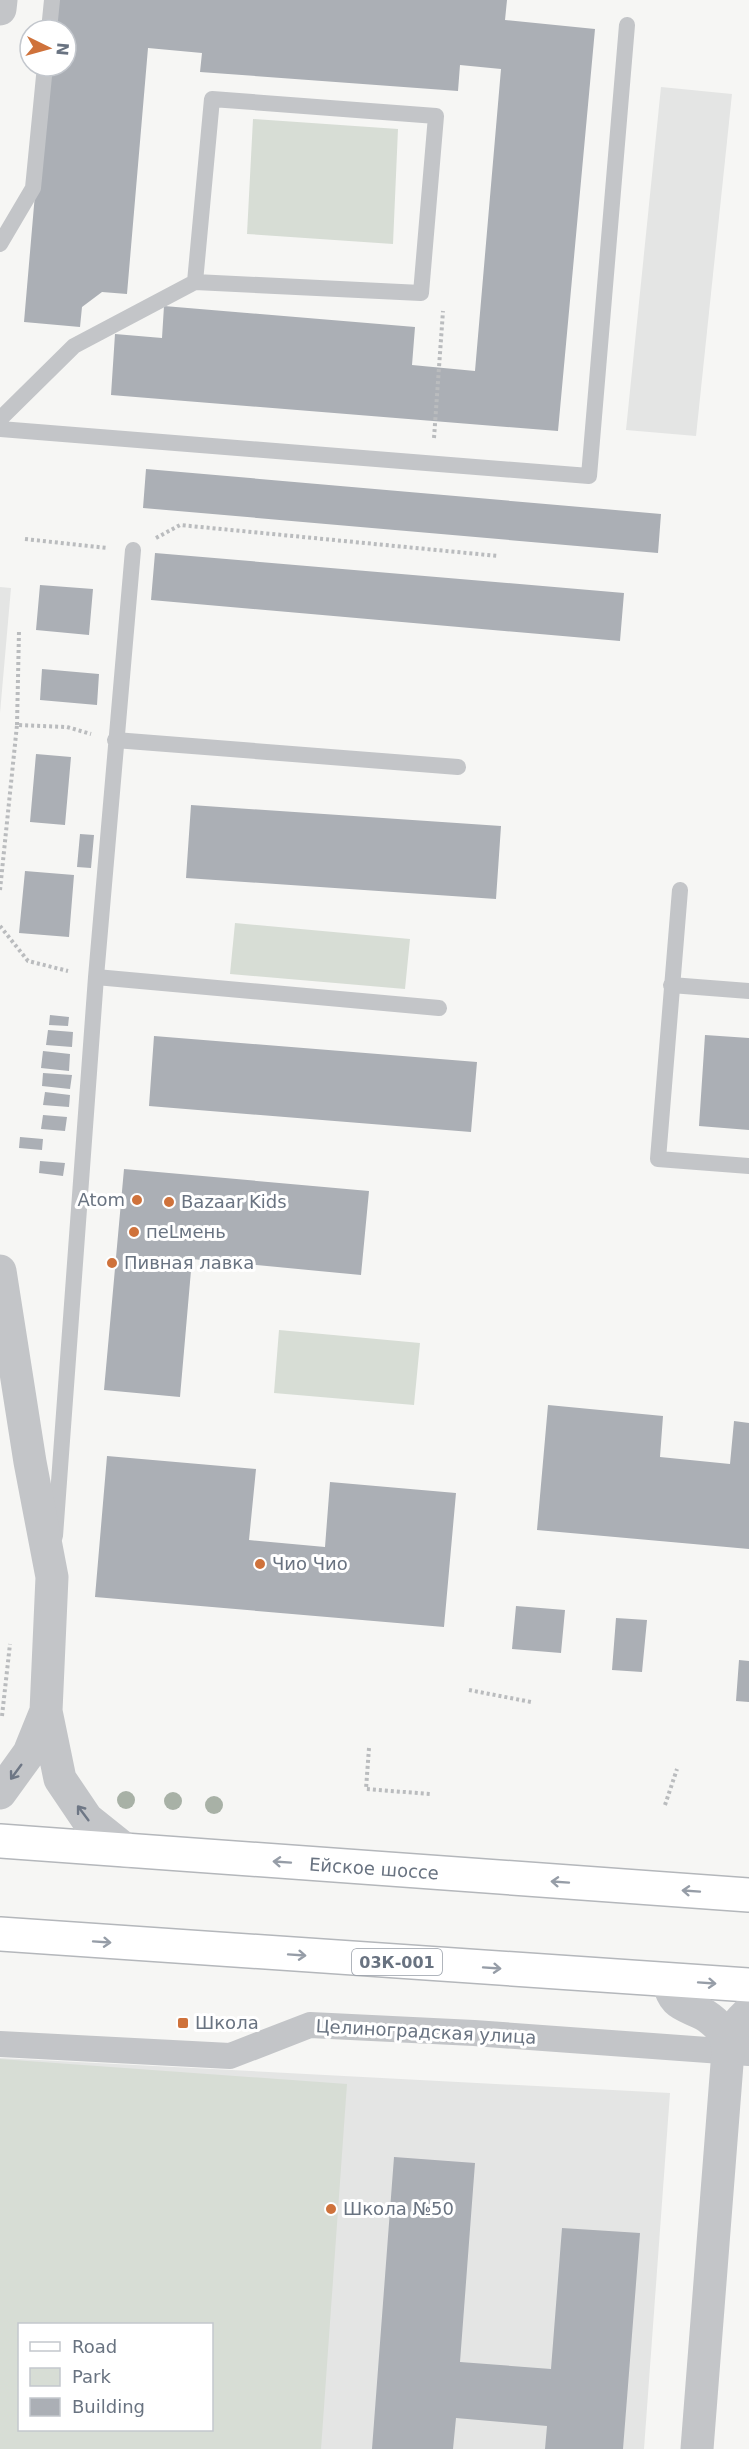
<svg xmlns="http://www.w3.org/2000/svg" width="749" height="2449" viewBox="0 0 749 2449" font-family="'DejaVu Sans',sans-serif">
	<rect width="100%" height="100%" fill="#f6f6f4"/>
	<path fill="#e4e5e4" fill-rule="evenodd" d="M 661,87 L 732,94 L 696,436 L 626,430 Z
		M 0,587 L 11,588 L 0,713 Z
		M 0,2058 L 670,2093 L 644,2449 L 0,2449 ZM 20,2324 L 212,2324 L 212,2430 L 20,2430 Z"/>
	<path fill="#d7ddd5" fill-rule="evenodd" d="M 253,119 L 398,129 L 393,244 L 247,234 Z
		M 235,923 L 410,939 L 405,989 L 230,974 Z
		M 279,1330 L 420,1343 L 414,1405 L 274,1393 Z
		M 0,2059 L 347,2084 L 321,2449 L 0,2449 ZM 212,2324 L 212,2430 L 20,2430 L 20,2324 Z"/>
	<path fill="#abafb5" d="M 52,0 L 507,0 L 505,20 L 595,29 L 558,431 L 111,395 L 115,334 L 162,338 L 164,306 L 415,327 L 412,365 L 475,371 L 501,69 L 460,65 L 458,91 L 200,72 L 202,53 L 148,48 L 127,294 L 102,292 L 82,307 L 80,327 L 24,322 L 46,66 L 66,66 L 66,30 L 50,30 Z
		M 146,469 L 661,514 L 658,553 L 143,508 Z
		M 155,553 L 624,593 L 620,641 L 151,600 Z
		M 40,585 L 93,589 L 89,635 L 36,630 Z
		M 42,669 L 99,674 L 97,705 L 40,700 Z
		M 36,754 L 71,757 L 65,825 L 30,822 Z
		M 191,805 L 501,826 L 496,899 L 186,878 Z
		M 80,834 L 94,835 L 91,868 L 77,867 Z
		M 25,871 L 74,875 L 69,937 L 19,933 Z
		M 50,1015 L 69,1017 L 68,1026 L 49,1025 Z
		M 48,1030 L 73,1032 L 72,1047 L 46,1045 Z
		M 705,1035 L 749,1038 L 749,1130 L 699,1126 Z
		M 154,1036 L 477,1062 L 471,1132 L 149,1106 Z
		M 43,1051 L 70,1054 L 69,1071 L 41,1068 Z
		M 43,1073 L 72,1075 L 70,1089 L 42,1086 Z
		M 45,1092 L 70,1095 L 69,1107 L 43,1105 Z
		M 43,1115 L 67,1117 L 65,1131 L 41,1129 Z
		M 20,1137 L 43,1139 L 42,1150 L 19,1148 Z
		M 40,1161 L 65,1163 L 63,1176 L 39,1173 Z
		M 124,1169 L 369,1191 L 361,1275 L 192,1259 L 180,1397 L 104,1390 Z
		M 548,1405 L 663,1416 L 660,1457 L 730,1464 L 734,1421 L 749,1423 L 749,1549 L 537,1530 Z
		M 107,1456 L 256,1469 L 249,1540 L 325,1547 L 330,1482 L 456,1493 L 444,1627 L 95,1597 Z
		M 516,1606 L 565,1610 L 561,1653 L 512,1649 Z
		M 616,1618 L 647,1620 L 642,1672 L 612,1670 Z
		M 739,1660 L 749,1661 L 749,1702 L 736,1701 Z
		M 394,2157 L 475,2163 L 460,2362 L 551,2369 L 562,2228 L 640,2233 L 623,2449 L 545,2449 L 547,2426 L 456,2418 L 453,2449 L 372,2449 Z"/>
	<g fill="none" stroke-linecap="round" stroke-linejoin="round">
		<defs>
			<path id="primary" d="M 0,1841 L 749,1895
				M 0,1934 L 749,1985"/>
		</defs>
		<use href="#primary" stroke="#b4b7bb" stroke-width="36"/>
		<path stroke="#babcbe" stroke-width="4" stroke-dasharray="3 3" stroke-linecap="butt" d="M 434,438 L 443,311
			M 156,538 L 180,525 L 498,556
			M 25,539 L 107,548
			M 17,725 L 19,631
			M 0,890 L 17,725 L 67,727 L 91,734
			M 0,926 L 28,961 L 68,971
			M 469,1690 L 531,1702
			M 2,1716 L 10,1644
			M 369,1748 L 366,1789 L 430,1794
			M 665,1805 L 677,1769"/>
		<path stroke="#c3c5c8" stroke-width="16" d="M 49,30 L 52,0
			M 0,244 L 33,188 L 45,66
			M 0,419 L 74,346 L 195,282 L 421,293 L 436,116 L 212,99 L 195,282
			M 0,429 L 589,476 L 627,25
			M 115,740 L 458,767
			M 680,890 L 658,1159 L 749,1166
			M 96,977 L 439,1008
			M 671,985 L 749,991
			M 55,1536 L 96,977 L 133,550"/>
		<path stroke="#c3c5c8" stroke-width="26" d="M 0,2044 L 230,2056 L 310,2025 L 474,2033 L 749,2053"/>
		<path stroke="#c3c5c8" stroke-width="33" d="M 0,9 L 1,0
			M 0,1271 L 30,1462 L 52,1577 L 46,1711 L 60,1779 L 87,1819 L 127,1851
			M 0,1793 L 29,1753 L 46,1711
			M 668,1980 C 673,2005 682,2004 703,2014 C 711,2018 718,2026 725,2032 L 728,2051 L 697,2449
			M 728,2051 L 741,2020 L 749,2012"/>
		<use href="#primary" stroke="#fff" stroke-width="33"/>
	</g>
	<g fill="#a8b1a6">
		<circle cx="126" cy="1800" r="9"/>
		<circle cx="173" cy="1801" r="9"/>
		<circle cx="214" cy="1805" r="9"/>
	</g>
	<defs><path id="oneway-shaft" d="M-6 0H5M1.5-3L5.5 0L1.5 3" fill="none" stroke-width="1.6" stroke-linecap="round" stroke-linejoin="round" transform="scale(1.5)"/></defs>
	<g stroke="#6e7785">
		<use href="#oneway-shaft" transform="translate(16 1772) rotate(126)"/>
		<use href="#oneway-shaft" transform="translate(83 1813) rotate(-127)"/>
	</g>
	<g stroke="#969da7">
		<use href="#oneway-shaft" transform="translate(282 1862) rotate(-176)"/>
		<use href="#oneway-shaft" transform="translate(560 1882) rotate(-176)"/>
		<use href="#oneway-shaft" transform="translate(691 1891) rotate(-176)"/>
		<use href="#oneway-shaft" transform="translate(102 1942) rotate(4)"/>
		<use href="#oneway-shaft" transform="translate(297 1955) rotate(4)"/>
		<use href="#oneway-shaft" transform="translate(492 1968) rotate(4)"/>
		<use href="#oneway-shaft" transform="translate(707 1983) rotate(4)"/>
	</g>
	<g fill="#cf723b" stroke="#fff" stroke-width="2">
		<circle cx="137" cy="1200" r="6"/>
		<circle cx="169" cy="1202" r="6"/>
		<circle cx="134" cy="1232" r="6"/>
		<circle cx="112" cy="1263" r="6"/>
		<circle cx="260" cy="1564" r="6"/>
		<rect x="177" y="2017" width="12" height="12" rx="3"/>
		<circle cx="331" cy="2209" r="6"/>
	</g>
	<g text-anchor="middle" stroke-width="6" stroke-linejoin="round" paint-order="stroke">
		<rect fill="#fff" stroke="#969da7" stroke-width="1.5" x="352" y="1949" width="90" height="26" rx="4.5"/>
		<g font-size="16" font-weight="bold" fill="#697381">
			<text x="397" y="1968">03К-001</text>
		</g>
		<g font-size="18" fill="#697381" stroke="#fff" text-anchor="start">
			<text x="125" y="1206" text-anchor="end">Atom</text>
			<text x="181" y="1208">Bazaar Kids</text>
			<text x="146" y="1238">пеLмень</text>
			<text x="124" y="1269">Пивная лавка</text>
			<text x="272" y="1570">Чио Чио</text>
			<text x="195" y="2029">Школа</text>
			<text x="343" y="2215">Школа №50</text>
		</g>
		<g font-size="18" fill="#697381" stroke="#fff">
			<text transform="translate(374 1869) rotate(4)" y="6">Ейское шоссе</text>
			<text transform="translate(426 2032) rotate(3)" y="6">Целиноградская улица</text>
		</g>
	</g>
	<rect x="18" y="2323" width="195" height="108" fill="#ffffff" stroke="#c3c7cd" stroke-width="1.5"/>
	<rect x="30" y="2342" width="30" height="9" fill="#ffffff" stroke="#c3c7cd" stroke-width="1.5"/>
	<text x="72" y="2353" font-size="18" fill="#697381">Road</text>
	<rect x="30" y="2368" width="30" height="18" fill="#d7ddd5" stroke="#c3c7cd" stroke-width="1.5"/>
	<text x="72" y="2383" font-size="18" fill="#697381">Park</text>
	<rect x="30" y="2398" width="30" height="18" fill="#abafb5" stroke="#c3c7cd" stroke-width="1.5"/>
	<text x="72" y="2413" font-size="18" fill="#697381">Building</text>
	<g transform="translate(48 48) rotate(95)"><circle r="28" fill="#ffffff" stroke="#c3c7cd" stroke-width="1.5"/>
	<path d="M0-4.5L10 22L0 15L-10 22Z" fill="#cf723b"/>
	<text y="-9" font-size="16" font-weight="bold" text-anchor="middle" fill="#697381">N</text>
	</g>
</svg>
